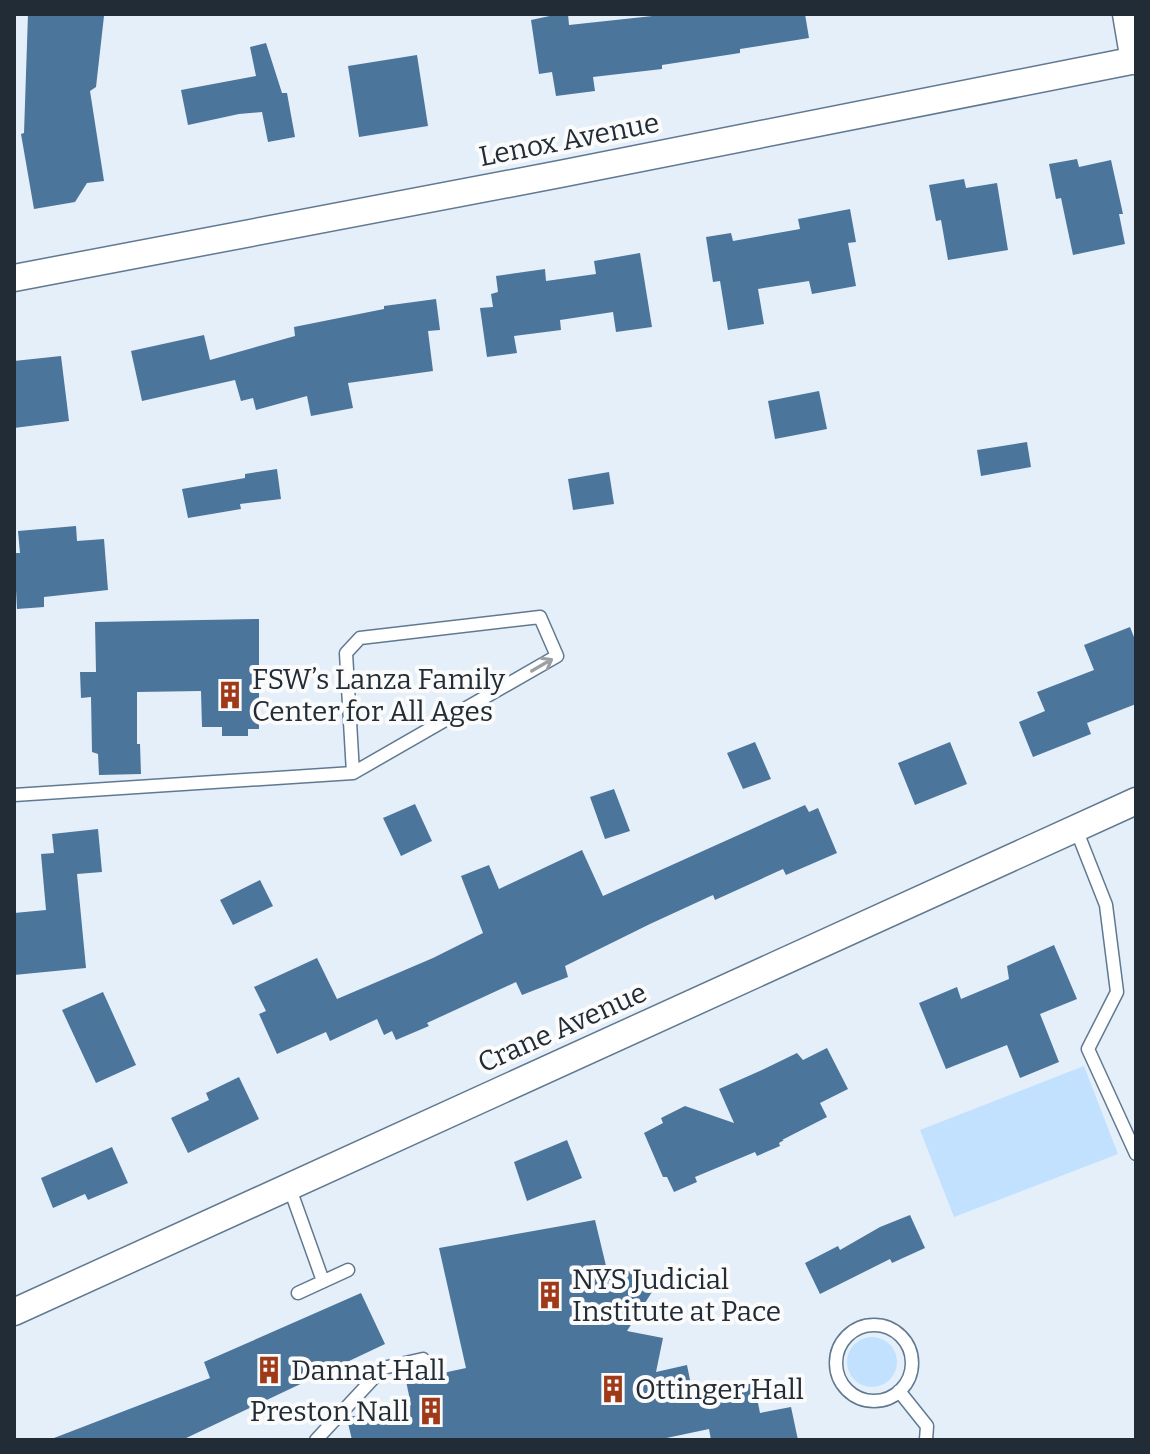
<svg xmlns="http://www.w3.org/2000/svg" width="1150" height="1454" viewBox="0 0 1150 1454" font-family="Bitter,serif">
	<rect width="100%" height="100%" fill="#e4effa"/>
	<path fill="#c2e1ff" d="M 1084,1066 L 1118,1154 L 954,1217 L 920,1130 Z
		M847 1362a25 25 0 1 1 50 0a25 25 0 1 1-50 0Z"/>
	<path fill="#4c759c" d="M 28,14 L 104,16 L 96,87 L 90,91 L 104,181 L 87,183 L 75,202 L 34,209 L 21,134 L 24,133 Z
		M 559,14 L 568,14 L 569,25 L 671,14 L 805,14 L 809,38 L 740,49 L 740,53 L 662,65 L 662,69 L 593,77 L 595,91 L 556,96 L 552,72 L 539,74 L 531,20 Z
		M 266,43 L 282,93 L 287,93 L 295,137 L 268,142 L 262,112 L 239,114 L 188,125 L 181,90 L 256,76 L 250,47 Z
		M 417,55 L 428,126 L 359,137 L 348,66 Z
		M 1077,159 L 1079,167 L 1111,160 L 1123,214 L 1119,214 L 1125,244 L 1073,255 L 1061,198 L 1056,199 L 1049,164 Z
		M 964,179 L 966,188 L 997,183 L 1008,250 L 948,260 L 941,220 L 936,221 L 929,185 Z
		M 850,209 L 856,242 L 848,243 L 856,286 L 812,294 L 809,281 L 758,289 L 764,324 L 728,330 L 720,281 L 713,282 L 706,237 L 731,233 L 733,241 L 800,229 L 798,219 Z
		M 640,253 L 652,327 L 616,332 L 613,312 L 560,320 L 561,330 L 514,336 L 517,353 L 487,357 L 480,308 L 493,307 L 491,294 L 498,292 L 496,276 L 545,269 L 546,281 L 596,274 L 594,261 Z
		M 436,299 L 440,330 L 428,331 L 433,371 L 348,383 L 353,408 L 311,416 L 307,396 L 256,410 L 253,398 L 241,401 L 235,380 L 142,401 L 131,351 L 204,335 L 210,360 L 295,336 L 294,327 L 384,309 L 384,306 Z
		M 61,356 L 69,421 L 14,428 L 14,361 Z
		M 819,391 L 827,429 L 775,439 L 768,401 Z
		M 1027,442 L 1031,467 L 981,476 L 977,450 Z
		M 277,469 L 281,499 L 240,504 L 241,509 L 188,518 L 182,489 L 245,478 L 245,474 Z
		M 609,472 L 614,504 L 573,510 L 568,479 Z
		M 76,526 L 77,541 L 104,539 L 108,590 L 44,597 L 44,607 L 17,609 L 14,553 L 20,553 L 18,531 Z
		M 259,619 L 259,729 L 248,729 L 248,736 L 222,736 L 222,727 L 202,727 L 201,691 L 137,692 L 137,744 L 140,744 L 141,774 L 99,775 L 98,754 L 92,752 L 91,697 L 81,698 L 80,672 L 96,672 L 95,622 Z
		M 1130,627 L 1136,642 L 1136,704 L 1087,723 L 1091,734 L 1033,757 L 1019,722 L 1045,711 L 1037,692 L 1094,670 L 1084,645 Z
		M 755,742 L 771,779 L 743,789 L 727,753 Z
		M 950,742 L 967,784 L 915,805 L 898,763 Z
		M 614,789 L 630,831 L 605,839 L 590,797 Z
		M 415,804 L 432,841 L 401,856 L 383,818 Z
		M 805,805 L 809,812 L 818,808 L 837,853 L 786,875 L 783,869 L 715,900 L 713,895 L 650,924 L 565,966 L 568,977 L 522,995 L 516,982 L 427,1023 L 429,1026 L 396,1040 L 392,1031 L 384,1035 L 377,1019 L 330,1041 L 326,1032 L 277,1054 L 259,1014 L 266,1011 L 254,987 L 317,958 L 337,999 L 433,958 L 483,933 L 461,876 L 489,865 L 499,889 L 582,850 L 603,896 Z
		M 98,829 L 102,872 L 77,874 L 86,968 L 14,975 L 14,913 L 46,910 L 41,854 L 54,853 L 52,834 Z
		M 260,880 L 273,906 L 233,925 L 220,900 Z
		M 1054,945 L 1077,999 L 1040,1014 L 1059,1062 L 1020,1078 L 1007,1045 L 946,1069 L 919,1003 L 957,987 L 961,999 L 1009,979 L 1007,966 Z
		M 103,992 L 136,1065 L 96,1083 L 62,1010 Z
		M 827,1048 L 848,1089 L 820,1103 L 827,1117 L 782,1140 L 784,1140 L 779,1143 L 780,1146 L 757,1156 L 755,1152 L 695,1177 L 697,1182 L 674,1192 L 667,1177 L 663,1177 L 644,1133 L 663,1123 L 661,1118 L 685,1106 L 734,1123 L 719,1089 L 762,1070 L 797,1053 L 803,1060 Z
		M 239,1077 L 259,1119 L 188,1153 L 171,1118 L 209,1100 L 206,1093 Z
		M 567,1140 L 582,1178 L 527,1201 L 514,1162 Z
		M 112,1147 L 128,1183 L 88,1200 L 85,1194 L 53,1208 L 41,1178 Z
		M 910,1215 L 925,1248 L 892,1263 L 890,1259 L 820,1294 L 805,1263 L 838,1246 L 840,1250 L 880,1227 Z
		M 595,1220 L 607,1270 L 652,1272 L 653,1286 L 652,1292 L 627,1331 L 663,1338 L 656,1372 L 687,1365 L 693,1395 L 754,1383 L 760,1413 L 791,1407 L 798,1440 L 711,1440 L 709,1429 L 657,1440 L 352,1440 L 347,1419 L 349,1417 L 411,1405 L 406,1381 L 466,1368 L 439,1248 Z
		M 361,1293 L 385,1344 L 182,1440 L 54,1440 L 54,1438 L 210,1378 L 204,1362 Z"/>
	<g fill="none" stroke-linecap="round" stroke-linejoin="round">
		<defs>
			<path id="service" d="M 14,795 L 353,773 L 557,656 L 540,617 L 360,638 L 346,653 L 353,773
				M 1076,829 L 1106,905 L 1117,992 L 1088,1049 L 1136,1154
				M 289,1186 L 323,1281
				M 298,1293 L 348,1270
				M836 1363a38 38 0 1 1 76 0a38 38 0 1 1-76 0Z
				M 899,1391 L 927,1426 L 926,1440
				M 316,1440 L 383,1368 L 423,1359"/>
			<path id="minor" d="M 1126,14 L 1134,61
				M 14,278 L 560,174 L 1136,60
				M 14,1312 L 1136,801"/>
		</defs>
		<use href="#service" stroke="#607991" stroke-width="15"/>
		<use href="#minor" stroke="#607991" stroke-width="29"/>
		<use href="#service" stroke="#fff" stroke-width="12"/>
		<use href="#minor" stroke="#fff" stroke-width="26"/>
	</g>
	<defs><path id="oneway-shaft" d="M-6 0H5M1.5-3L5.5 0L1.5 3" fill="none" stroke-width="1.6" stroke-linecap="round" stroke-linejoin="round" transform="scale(2)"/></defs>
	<use stroke="#9ba0a5" href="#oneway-shaft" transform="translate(542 665) rotate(-30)"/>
	<defs>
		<symbol id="building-bare" viewBox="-9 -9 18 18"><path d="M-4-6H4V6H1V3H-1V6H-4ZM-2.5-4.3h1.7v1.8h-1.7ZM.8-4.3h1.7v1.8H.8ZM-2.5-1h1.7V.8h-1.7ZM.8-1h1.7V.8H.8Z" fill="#a03917" stroke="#fbfbfb" stroke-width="2.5" paint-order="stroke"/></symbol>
	</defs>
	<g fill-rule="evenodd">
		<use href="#building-bare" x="210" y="675" width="40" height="40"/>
		<use href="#building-bare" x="530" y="1275" width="40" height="40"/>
		<use href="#building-bare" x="249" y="1350" width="40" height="40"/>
		<use href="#building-bare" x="593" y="1369" width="40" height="40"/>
		<use href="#building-bare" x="411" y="1391" width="40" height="40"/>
	</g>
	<g text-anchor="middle" stroke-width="8" stroke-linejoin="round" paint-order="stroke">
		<g font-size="28" fill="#212c36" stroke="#fbfbfb">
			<text transform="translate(569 139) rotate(-11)" y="10">Lenox Avenue</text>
			<text transform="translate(562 1027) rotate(-24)" y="10">Crane Avenue</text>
		</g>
		<g font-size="28" fill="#212c36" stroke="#fbfbfb" text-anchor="start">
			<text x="252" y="689">FSW’s Lanza Family<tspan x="252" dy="32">Center for All Ages</tspan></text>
			<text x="572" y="1289">NYS Judicial<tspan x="572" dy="32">Institute at Pace</tspan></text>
			<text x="291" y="1380">Dannat Hall</text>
			<text x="635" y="1399">Ottinger Hall</text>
			<text x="409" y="1421" text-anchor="end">Preston Nall</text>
		</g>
	</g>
	<rect width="1150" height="1454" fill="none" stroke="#212c36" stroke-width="32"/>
</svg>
